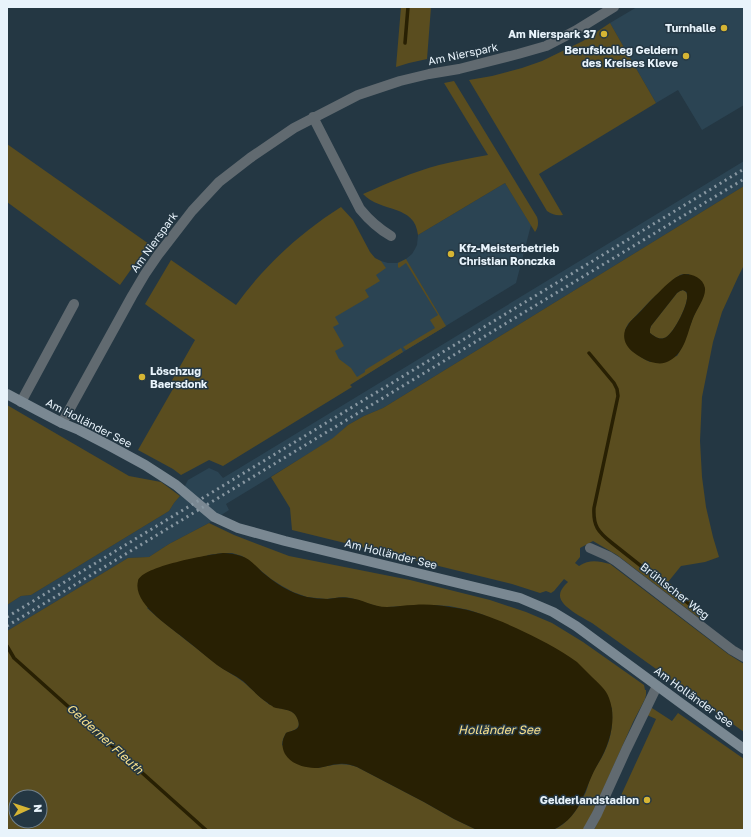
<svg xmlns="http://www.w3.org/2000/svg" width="751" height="837" viewBox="0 0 751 837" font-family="'Golos Text',sans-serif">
	<rect width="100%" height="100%" fill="#243743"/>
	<path fill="#2b4453" d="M 637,7 L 744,7 L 744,105 L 702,130 L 678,90 L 656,103 L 610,23 Z
		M 744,161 L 744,186 L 383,408 L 364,416 L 348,425 L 334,438 L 226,504 L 229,510 L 209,523 L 169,544 L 149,557 L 128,558 L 7,631 L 7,605 L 21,596 L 31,595 L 169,511 L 174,503 L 180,496 L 188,480 L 209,468 L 218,472 L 223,478 Z
		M 505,183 L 531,225 L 516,283 L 349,385 L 286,340 L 381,261 L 388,263 L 397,263 L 406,259 L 412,254 L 415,249 L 417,245 L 418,235 Z"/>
	<path fill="#5a4d1f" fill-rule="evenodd" d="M 401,7 L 431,7 L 427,59 L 409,63 L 396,67 Z
		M 610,23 L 656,103 L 539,174 L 563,215 C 557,216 553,215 547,211 L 469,80 L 492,76 L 522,68 L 542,61 L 583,41 Z
		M 454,81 L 537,217 C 539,223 538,228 535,232 L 505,183 L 418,235 C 415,204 381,213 363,194 C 388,183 413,172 439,165 C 455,161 471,158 488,155 L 444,83 Z
		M 7,144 L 149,244 L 120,285 L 7,202 Z
		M 744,186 L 744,265 L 738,277 L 722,312 L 713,342 L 702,397 L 700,441 L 702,477 L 706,507 L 713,537 L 719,557 L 705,562 L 681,566 L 668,582 L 708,614 L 703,621 L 617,555 L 593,541 L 580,548 L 580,557 L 575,563 L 579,566 C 590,559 598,561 610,564 L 728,654 L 744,664 L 744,732 L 592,623 C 584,618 559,606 560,595 C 560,590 565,585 568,582 L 564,579 L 554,591 L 551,593 L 546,591 L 540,593 L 512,584 L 292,530 L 290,508 L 271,477 L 333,438 L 348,425 L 364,416 L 383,408 ZM 684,274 L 689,274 L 702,300 C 697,308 693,317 690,326 C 685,338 684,345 677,356 L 650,362 L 644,359 L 631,350 L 625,330 L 628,324 L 651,300 L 674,279 L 680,275 Z
		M 341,207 L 353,220 L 370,252 L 375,258 L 381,261 L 386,268 L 376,275 L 380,281 L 365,290 L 369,297 L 335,317 L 339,324 L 333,327 L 344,346 L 335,351 L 339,359 L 351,368 L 357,377 L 365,372 L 365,370 L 401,348 L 403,352 L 350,385 L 352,387 L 223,466 L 209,460 L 181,475 L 173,469 L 138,450 L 174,387 L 170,384 L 195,340 L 145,304 L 171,260 L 236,305 C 264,266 300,233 341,207 Z
		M 406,259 L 446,326 L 406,350 L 403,347 L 435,328 L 430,320 L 438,315 L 406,263 L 399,268 L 398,267 L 398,263 Z
		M 683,290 C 686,292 687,292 687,295 C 689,303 673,336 664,338 C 659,340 654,336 650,333 L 650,329 L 651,326 L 677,293 L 680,291 Z
		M 7,405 L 129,476 L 161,482 L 180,496 L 174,503 L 169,511 L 31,595 L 21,596 L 7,605 Z
		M 209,523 L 234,535 L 289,556 L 410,580 L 490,600 L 526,612 L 552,623 L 583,642 L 644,685 L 645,690 L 646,690 L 646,695 L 645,699 L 633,722 L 585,830 L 553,830 C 567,824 578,810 584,796 C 587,791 588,784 590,779 C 593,771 598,764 602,757 C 611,740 613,727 612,708 L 484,615 L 469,610 L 449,606 L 430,605 L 387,607 L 379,607 L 351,598 L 343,597 L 326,599 L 307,597 L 293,592 L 282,586 L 271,579 L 248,560 L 242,556 L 232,553 L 223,553 L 208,555 L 147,608 C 160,620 174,630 187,641 C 198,649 208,658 219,666 C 226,671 234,675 242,681 C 250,687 257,695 265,701 C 267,703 270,705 273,706 C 281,710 292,708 297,717 C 303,730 293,730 286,733 L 283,739 L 282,745 L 318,768 C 333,765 342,762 357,767 L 424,802 L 454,819 L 477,830 L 7,830 L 7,631 L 128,558 L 149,557 L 169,544 ZM 16,797 L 40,797 L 40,821 L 16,821 Z
		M 652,708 L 672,721 L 678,713 L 744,759 L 744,830 L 594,830 L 609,798 L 618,802 L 656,719 L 647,715 L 649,710 Z"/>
	<path fill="#282003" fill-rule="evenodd" d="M 684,274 C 693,274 703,278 705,288 C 706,297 697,309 694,316 C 687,332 686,352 669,361 C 664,364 658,364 651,362 C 645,360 638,356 633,352 C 624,345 621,334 628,325 C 630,321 635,317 638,314 C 644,308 649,302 655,296 C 664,288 672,277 684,274 ZM 683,290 C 686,292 687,291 687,295 C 689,303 673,336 664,338 C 659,340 654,336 650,333 L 650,329 L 651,326 L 677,293 L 680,291 Z
		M 223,553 C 229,553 235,554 241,556 C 249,558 256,566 262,572 C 275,583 290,593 307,597 C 313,598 321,599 328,599 C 335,598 342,597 349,598 C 362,599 373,607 387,607 C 396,607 405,605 414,605 C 426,604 439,605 450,607 C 475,610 494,618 516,628 C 537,638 558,648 577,662 C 582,667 587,672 592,677 C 598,683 606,689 609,698 C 617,719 610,743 599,762 C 583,788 584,815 553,830 L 477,830 L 475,829 L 454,819 L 424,802 L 357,767 C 351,765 346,763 339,764 C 332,764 325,767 318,768 C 305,768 292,765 285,754 C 281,746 282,740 286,733 C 293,730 303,731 297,718 C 293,708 281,710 273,707 C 273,706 268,704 268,703 C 258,697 251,688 243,681 C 235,675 225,671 217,665 C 206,657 197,648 186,640 C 172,628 132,604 138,581 C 142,566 208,555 223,553 Z"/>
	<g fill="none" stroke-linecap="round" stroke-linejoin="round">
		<path stroke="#282003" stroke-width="3.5" d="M 405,43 L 408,7
			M 589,353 L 614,383 L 617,389 L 618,396 L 594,508 C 593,526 598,532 612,543 L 703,615
			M 7,646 L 14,658 L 206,830"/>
		<path stroke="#616a70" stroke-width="10" d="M 313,117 L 360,209 C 369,220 379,229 391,236
			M 21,402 L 74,304
			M 62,423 L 132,296 L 145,274 L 158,255 L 192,211 L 219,182 L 250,158 L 294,128 L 358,95 L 400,81 L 429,74 L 459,69 L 518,54 L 546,46 L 575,31 L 614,7
			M 590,548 L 608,556 L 616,561 L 732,650 L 744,657
			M 588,830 L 597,814 L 626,750 L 657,686"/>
		<path stroke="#7a8892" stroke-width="10" d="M 7,394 L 37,410 L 62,423 L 79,430 L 110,446 L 145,465 L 176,485 L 214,517 L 238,528 L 285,541 L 520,598 L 553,612 L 576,626 L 682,704 L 744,749"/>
		<path stroke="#8998a2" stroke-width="3" stroke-dasharray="2 4" stroke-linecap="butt" d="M 7,617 L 744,169
			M 7,626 L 744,179"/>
	</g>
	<g fill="#d6b534" stroke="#243743" stroke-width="1.5">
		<circle cx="724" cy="28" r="4"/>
		<circle cx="604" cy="34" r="4"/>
		<circle cx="686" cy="56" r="4"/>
		<circle cx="451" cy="254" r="4"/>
		<circle cx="142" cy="377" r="4"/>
		<circle cx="647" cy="800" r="4"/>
	</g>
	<g text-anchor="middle" stroke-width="3" stroke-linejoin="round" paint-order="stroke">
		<g font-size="11" font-weight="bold" fill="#e8f3fb" stroke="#243743" text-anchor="end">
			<text x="716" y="32">Turnhalle</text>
			<text x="596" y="38">Am Nierspark 37</text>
			<text x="678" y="54">Berufskolleg Geldern<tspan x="678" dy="13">des Kreises Kleve</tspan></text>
			<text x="459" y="252" text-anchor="start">Kfz-Meisterbetrieb<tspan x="459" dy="13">Christian Ronczka</tspan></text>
			<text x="150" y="375" text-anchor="start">Löschzug<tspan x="150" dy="13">Baersdonk</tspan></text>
			<text x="639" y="804">Gelderlandstadion</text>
		</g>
		<g font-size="11" fill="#e8f3fb" stroke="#243743">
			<text transform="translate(463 54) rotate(-12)" y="4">Am Nierspark</text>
			<text transform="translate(154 242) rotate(-54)" y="4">Am Nierspark</text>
			<text transform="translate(89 423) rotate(27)" y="4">Am Holländer See</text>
			<text transform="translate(391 554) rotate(14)" y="4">Am Holländer See</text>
			<text transform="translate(675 591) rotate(38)" y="4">Brühlscher Weg</text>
			<text transform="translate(694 697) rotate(36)" y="4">Am Holländer See</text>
		</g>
		<g font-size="12" font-style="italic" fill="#f8e08c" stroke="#243743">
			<text x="499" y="734">Holländer See</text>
			<text transform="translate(105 739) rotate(42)" y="4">Gelderner Fleuth</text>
		</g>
	</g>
	<rect width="751" height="837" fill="none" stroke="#e8f3fb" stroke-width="16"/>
	<g transform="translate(28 809) rotate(87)"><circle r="19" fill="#243743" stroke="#72828d"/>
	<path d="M0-3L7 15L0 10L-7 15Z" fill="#d6b534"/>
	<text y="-6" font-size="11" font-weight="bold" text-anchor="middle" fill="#e8f3fb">N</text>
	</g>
</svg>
